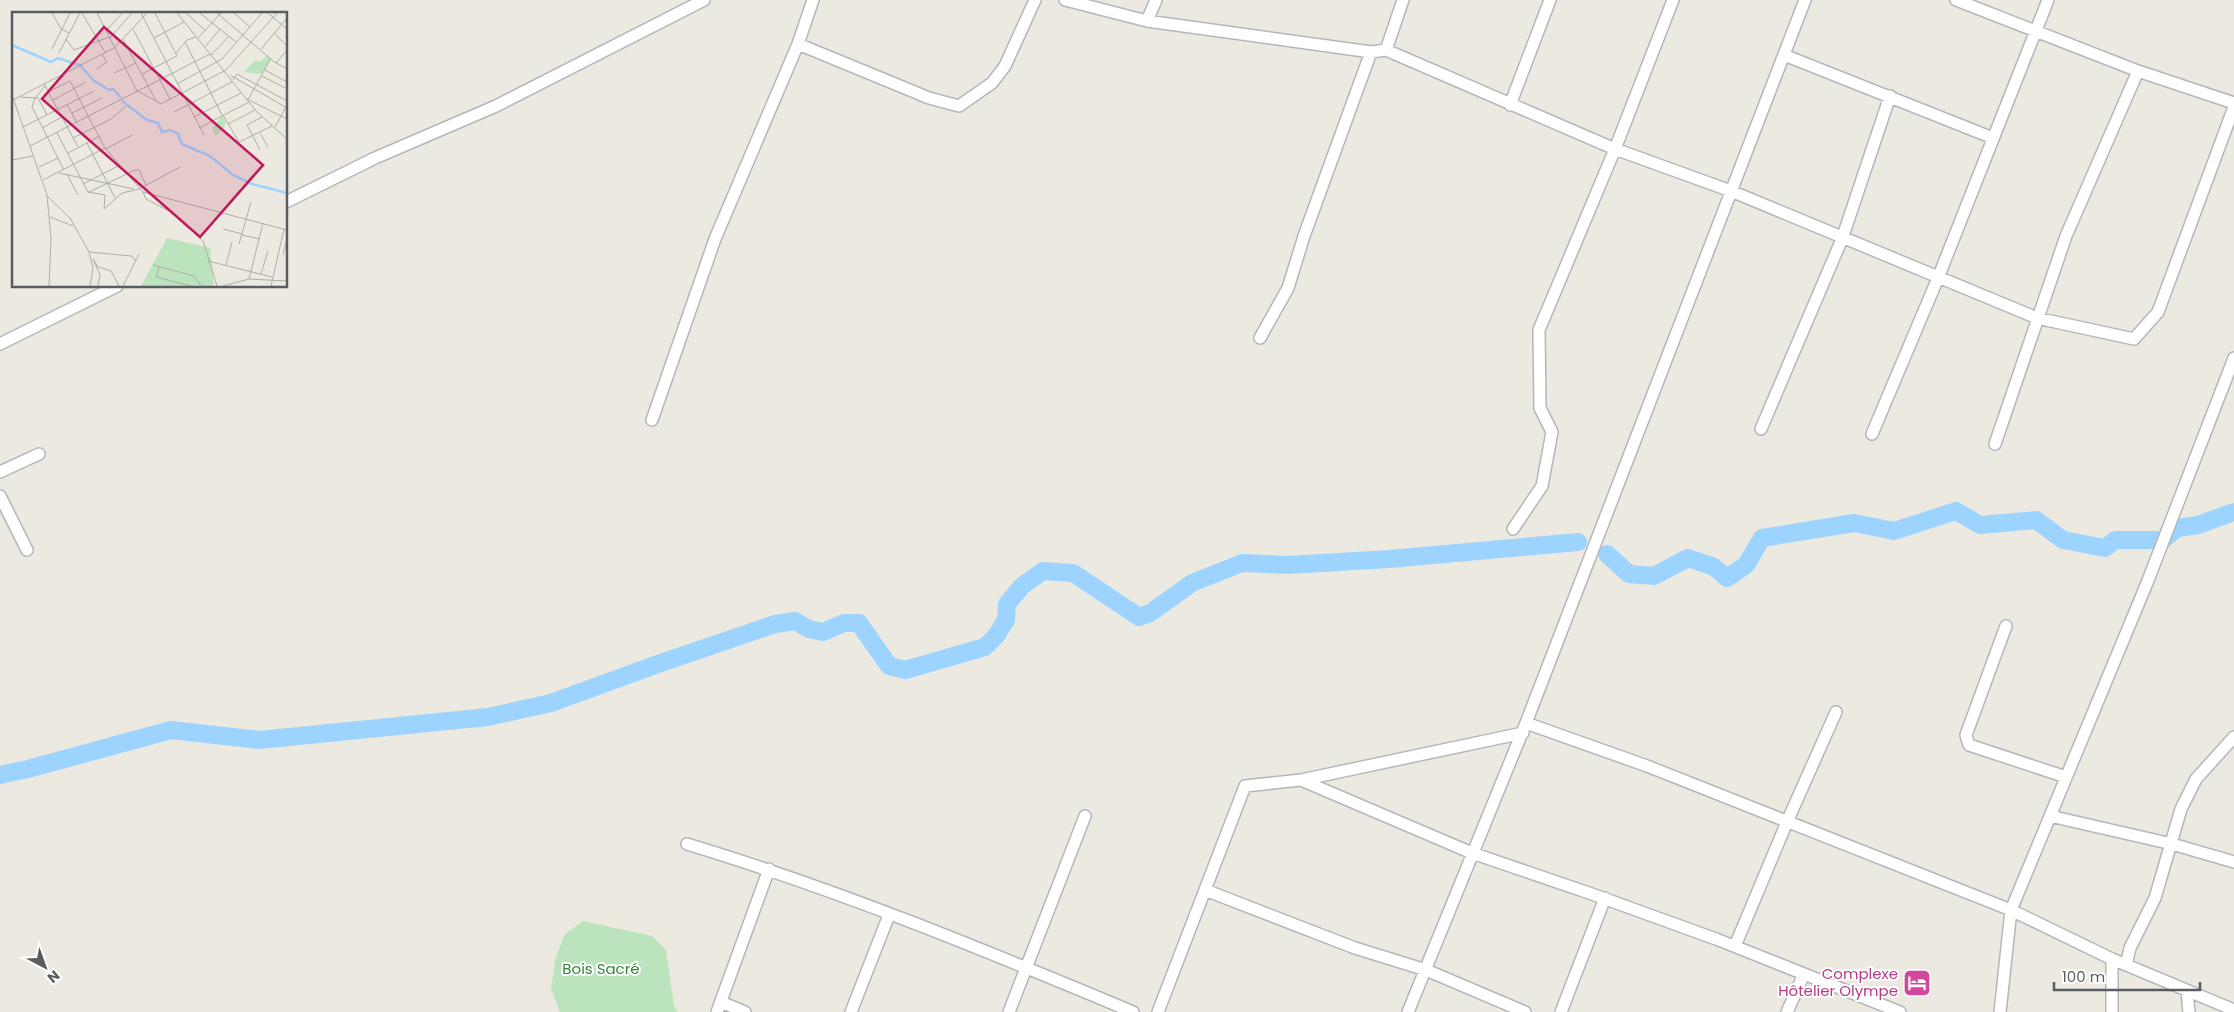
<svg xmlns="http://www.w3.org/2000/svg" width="2234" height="1012" viewBox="0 0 2234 1012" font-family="Poppins,sans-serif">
	<rect width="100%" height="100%" fill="#ece9e0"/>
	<path fill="#bce4bc" d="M 583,921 L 652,936 L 666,950 L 674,1006 L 678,1012 L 560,1012 L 551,989 L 555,961 L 564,935 Z"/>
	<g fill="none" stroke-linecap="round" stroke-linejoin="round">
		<path stroke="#9dd4ff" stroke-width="18" d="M 1607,554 L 1629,574 L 1654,576 L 1688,558 L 1714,567 L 1727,578 L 1746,565 L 1762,538 L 1854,523 L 1894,531 L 1956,511 L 1980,525 L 2036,520 L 2063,540 L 2105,548 L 2115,540 L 2163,540 L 2177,528 L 2198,525 L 2234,512
			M 0,775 L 28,769 L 171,730 L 259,740 L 488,717 L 551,703 L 655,665 L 775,624 L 795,621 L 809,629 L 823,632 L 844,623 L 859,623 L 889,666 L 905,670 L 985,647 L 996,636 L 1006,620 L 1007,604 L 1022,586 L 1043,571 L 1073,573 L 1139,617 L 1150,613 L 1192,583 L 1242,563 L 1289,565 L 1389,559 L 1578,542"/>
		<defs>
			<path id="minor" d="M 1065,0 L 1147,21 L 1371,52 L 1386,50 L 1615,149 L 1731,191 L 2037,318 L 2134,339 L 2158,312 L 2234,107
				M 1956,0 L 2138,71 L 2234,103
				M 1147,21 L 1156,0
				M 798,44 L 929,98 L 959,106 L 992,83 L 1005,66 L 1035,0
				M 1386,50 L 1403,0
				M 1784,55 L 1993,138
				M 1510,105 L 1550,0
				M 286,202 L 375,158 L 496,106 L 704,0
				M 1260,338 L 1288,288 L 1304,236 L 1371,52
				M 0,344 L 117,286
				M 652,420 L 715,239 L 798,44 L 813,0
				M 1761,429 L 1842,239 L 1890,96
				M 1872,434 L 1938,278 L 2048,0
				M 1995,444 L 2066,236 L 2138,71
				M 0,472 L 39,454
				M 0,496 L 27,550
				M 1513,529 L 1542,486 L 1552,432 L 1540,408 L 1539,330 L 1615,149 L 1673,0
				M 2006,626 L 1966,735 L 1969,745 L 2066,777
				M 1526,723 L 1647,766 L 2011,910 L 2112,959 L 2234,1010
				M 1301,780 L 1472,853 L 1589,893 L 1716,939 L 1900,1012
				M 2050,816 L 2172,844 L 2234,862
				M 687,844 C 839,890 987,951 1133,1012
				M 1205,890 L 1355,948 L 1426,970 L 1525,1012
				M 1735,946 L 1787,822 L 1836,712
				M 2112,959 L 2112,1012
				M 2126,965 L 2130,948 L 2155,898 L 2181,809 L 2196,779 L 2234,737
				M 2187,992 L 2189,1012
				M 721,1002 L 745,1012
				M 717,1012 L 769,869
				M 851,1012 L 889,915
				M 1009,1012 L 1085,816
				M 1158,1012 L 1245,786 L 1301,780 L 1523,733
				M 1408,1012 L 1526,723 L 1805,0
				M 1561,1012 L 1605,898
				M 1787,1012 L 1804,974
				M 2000,1012 L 2011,910 L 2147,583 L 2234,358"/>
		</defs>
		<use href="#minor" stroke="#b3b6bb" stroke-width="14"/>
		<use href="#minor" stroke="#fff" stroke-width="11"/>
	</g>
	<defs>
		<symbol id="hotel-square" viewBox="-11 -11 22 22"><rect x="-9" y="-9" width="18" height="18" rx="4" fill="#d1479c" stroke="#fff"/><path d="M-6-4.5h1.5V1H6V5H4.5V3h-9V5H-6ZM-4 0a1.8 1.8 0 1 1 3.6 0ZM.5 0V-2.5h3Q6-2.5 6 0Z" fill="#fff"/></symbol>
	</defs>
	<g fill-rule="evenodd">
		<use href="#hotel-square" x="1901" y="967" width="32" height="32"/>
	</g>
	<g text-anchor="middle" stroke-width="4" stroke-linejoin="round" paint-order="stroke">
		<g font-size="15" fill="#358439" stroke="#fff">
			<text x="601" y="974">Bois Sacré</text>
		</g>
		<g font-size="15" fill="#b23c85" stroke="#fff" text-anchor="end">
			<text x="1898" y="979">Complexe<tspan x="1898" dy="17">Hôtelier Olympe</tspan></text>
		</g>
	</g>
	<g transform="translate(12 12)">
		<rect width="275" height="275" fill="#ece9e0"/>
		<path d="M 255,43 L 258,47 L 250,62 L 232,60 L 243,48 L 249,50 ZM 210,104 L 214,110 L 212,116 L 204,124 L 200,116 ZM 155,226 L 198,236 L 202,274 L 129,274 Z" fill="#bce4bc"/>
		<path fill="none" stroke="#9dd4ff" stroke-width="2.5" d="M 0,33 L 39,50 L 46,46 L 68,53 L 81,68 L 97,78 L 101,77 L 109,86M 110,89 L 135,108 L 146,111 L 150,120 L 158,118 L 166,122 L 170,132 L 198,144 L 221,163 L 240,172 L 275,181"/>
		<path fill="none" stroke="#adada9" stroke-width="1" d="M 40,1 L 49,17 L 57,21M 70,1 L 93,40M 85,1 L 125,79M 129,1 L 192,123M 165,1 L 245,100 L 275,127M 174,1 L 194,19M 188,1 L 224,30M 205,1 L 261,49 L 275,57M 222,1 L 238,15M 256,1 L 275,17M 121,17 L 158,87M 94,19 L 110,1M 262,21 L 275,34M 98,26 L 120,1M 142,26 L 172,10M 186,26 L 209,1M 54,27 L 62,38 L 97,25M 111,27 L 144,89M 173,30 L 210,103M 193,35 L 208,17M 40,37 L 58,1M 249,37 L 275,6M 47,41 L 68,1M 164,41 L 175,28 L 184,25M 199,43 L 217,24M 264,51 L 275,38M 85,57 L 95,50 L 90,42M 253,58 L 275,70M 102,61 L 124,51M 130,62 L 165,44 L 143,1M 218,63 L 275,96M 250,64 L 275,77M 221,68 L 225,62 L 275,89M 32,72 L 66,135M 165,72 L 210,47 L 250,1M 126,79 L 149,92 L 214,58 L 265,1M 36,80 L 58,69 L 93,136 L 131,180 L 275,218M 0,83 L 35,183 L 39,226 L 37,274M 9,85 L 23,86 L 33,74M 235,87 L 275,107M 1,88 L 102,36 L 135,1M 41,88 L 74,70M 236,88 L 259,46M 55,92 L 65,111M 162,100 L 220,70M 60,101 L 90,86M 35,103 L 26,86 L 23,86 L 20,95 L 52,158M 211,103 L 227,130 L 260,114M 182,105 L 229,81M 216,112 L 243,98M 11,115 L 82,79M 263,115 L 275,93M 30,116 L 50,105M 187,116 L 237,90M 45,121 L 76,180 L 93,183 L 92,197M 248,121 L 256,135M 61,126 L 99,107 L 114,94M 75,131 L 103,186M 18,134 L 198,42M 94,137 L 120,123M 248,138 L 235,113 L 250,105M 56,141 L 88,124M 0,148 L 21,144M 27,155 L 46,146M 47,161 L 122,177M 55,162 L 66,183M 31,168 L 93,136M 71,172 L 108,153M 77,180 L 123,158 L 127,158 L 134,173M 131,180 L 134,187 L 161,201 L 191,229 L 205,274M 35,184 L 58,206 L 77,240 L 81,256 L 78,274M 92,197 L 110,181 L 127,177 L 168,155M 38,205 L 61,214M 211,217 L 230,222M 230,223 L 248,227M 227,232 L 239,190M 77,240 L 119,244 L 124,248M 271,243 L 275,226M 196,249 L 260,265M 141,253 L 182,264 L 189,274M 214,253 L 220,230M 147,255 L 144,265 L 179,274M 249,262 L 256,239M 237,267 L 251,211M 86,274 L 88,263 L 81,247 L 86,255 L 99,259 L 107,274M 111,274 L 127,242M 211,274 L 237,267 L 275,269M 259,274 L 272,217"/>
		<path fill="#c2185b" fill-opacity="0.15" stroke="#c2185b" stroke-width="2.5" d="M 92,15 L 251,153 L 188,225 L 30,87 Z"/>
		<rect width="275" height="275" fill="none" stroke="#595c61" stroke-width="2.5"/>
	</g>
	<g transform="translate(45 967) rotate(139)" stroke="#ffffff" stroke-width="4" paint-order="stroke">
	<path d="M0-4L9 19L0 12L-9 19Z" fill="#595c61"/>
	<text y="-8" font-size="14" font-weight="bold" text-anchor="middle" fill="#595c61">N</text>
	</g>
	<path d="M2054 982v8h146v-8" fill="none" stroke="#595c61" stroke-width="2.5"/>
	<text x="2062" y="982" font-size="15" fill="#595c61" stroke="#ffffff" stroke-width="4" paint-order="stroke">100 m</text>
</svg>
